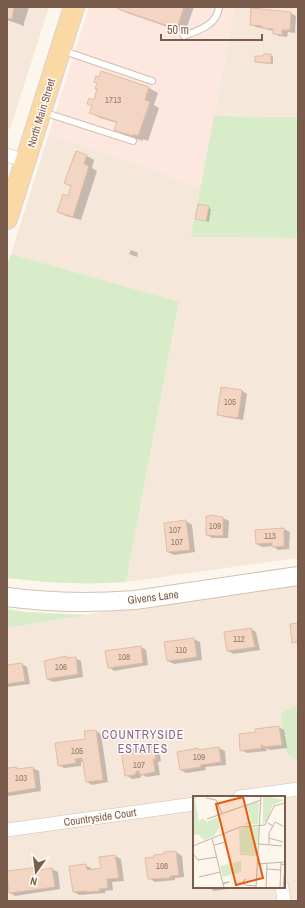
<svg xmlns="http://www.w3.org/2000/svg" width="305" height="908" viewBox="0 0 305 908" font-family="'Archivo Narrow',sans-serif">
	<rect width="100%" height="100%" fill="#fdf6ec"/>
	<path fill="#f5e8da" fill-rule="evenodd" d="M 7,7 L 49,7 L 11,126 L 7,132 Z
		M 235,7 L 298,7 L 298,117 L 214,116 Z
		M 49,133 L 201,187 L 192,237 L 298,238 L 298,558 L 126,582 L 179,303 L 11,254 Z
		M 298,581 L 298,901 L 7,901 L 7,628 L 242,589 ZM 194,797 L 284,797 L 284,887 L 194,887 Z"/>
	<path fill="#fde8e0" d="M 89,7 L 235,7 L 201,187 L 49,133 Z"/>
	<path fill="#d8ecc9" d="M 214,116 L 298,117 L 298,238 L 191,237 Z
		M 11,254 L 179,302 L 126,582 C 86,585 46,583 7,578 L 7,264 Z
		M 7,609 L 26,612 L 87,615 L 7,628 Z
		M 298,705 L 298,761 L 294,759 L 286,752 L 281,713 Z"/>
	<path fill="#0003" d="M 7,7 L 29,7 L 24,23 L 24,26 L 7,20 Z
		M 120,7 L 194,7 L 185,33 L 127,13 L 119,9 Z
		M 291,13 L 296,16 L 295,33 L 288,32 L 287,37 L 279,36 L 274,33 L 274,31 L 256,27 L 251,24 Z
		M 271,55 L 273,57 L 273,64 L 259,63 L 256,62 Z
		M 149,88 L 158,93 L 154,105 L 159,108 L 148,141 L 143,139 L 143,141 L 125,135 L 115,129 L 117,123 L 100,118 L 90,112 L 94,101 Z
		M 87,156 L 94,160 L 92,168 L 97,171 L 81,220 L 66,216 L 58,211 L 69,197 L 72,187 L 65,183 Z
		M 199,205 L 211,209 L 209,222 L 196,218 Z
		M 131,250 L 138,253 L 137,257 L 129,254 Z
		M 241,390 L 247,394 L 243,420 L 224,417 L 219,414 Z
		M 218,518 L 223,518 L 229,521 L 228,538 L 212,538 L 207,535 Z
		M 186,521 L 192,525 L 195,552 L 174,555 L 168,552 Z
		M 284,529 L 290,532 L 289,549 L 278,550 L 273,546 L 262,547 L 257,544 L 256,531 Z
		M 251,629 L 256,632 L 260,650 L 234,654 L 228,651 Z
		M 194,639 L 200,642 L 202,660 L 174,664 L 168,661 L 166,643 Z
		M 141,647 L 146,650 L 148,665 L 114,671 L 109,667 Z
		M 66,657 L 69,659 L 75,658 L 81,661 L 83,677 L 53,682 L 47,679 Z
		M 22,664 L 27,667 L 30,684 L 7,687 L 7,666 Z
		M 279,727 L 284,730 L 287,748 L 270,750 L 266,748 L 267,751 L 247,753 L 241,750 L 256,733 Z
		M 96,731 L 101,734 L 108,782 L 92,785 L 87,782 L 84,761 L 81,762 L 81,766 L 64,768 L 59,765 Z
		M 153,747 L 159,750 L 161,761 L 158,762 L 160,775 L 147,777 L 142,775 L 140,778 L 132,779 L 126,775 Z
		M 219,748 L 225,751 L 226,765 L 205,767 L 206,770 L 186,773 L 181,770 L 197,749 L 200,751 Z
		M 17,768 L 20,770 L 33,768 L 39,771 L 41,791 L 9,796 L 7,795 L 7,769 Z
		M 176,852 L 182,856 L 184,877 L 175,878 L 175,880 L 155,882 L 149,878 L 173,853 Z
		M 115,856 L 121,859 L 124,881 L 112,882 L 113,890 L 105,891 L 105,893 L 79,895 L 74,892 L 85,865 L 91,868 L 91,870 L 102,869 Z
		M 39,868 L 44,870 L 52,869 L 58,872 L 60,889 L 15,896 L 10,893 L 7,872 Z
		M 208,887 L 242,887 L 214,891 Z"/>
	<path fill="#f3d5c3" stroke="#e6bba3" d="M 7,7 L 14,7 L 12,19 L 7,18 Z
		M 119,7 L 184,7 L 177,29 L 118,9 Z
		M 251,8 L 291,12 L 290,30 L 282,30 L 282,35 L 273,34 L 273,29 L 262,28 L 262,26 L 250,25 Z
		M 263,54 L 271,54 L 271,63 L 255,62 L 255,56 L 263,56 Z
		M 101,71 L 149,87 L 145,100 L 150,102 L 138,136 L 133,134 L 133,136 L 114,130 L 117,122 L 89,113 L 92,106 L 87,104 L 89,98 L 94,100 L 97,89 L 95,89 L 97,83 L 94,82 L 96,76 L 99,77 Z
		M 76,151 L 87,155 L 84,164 L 89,166 L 73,217 L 57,212 L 63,194 L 68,196 L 71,186 L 64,183 Z
		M 198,204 L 209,206 L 206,221 L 195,219 Z
		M 221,387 L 242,390 L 238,418 L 217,415 Z
		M 210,515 L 223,517 L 223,536 L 206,535 L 206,516 L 210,516 Z
		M 186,520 L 190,550 L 167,552 L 164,523 Z
		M 284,528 L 284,546 L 272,547 L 272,543 L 256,544 L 255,530 Z
		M 298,623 L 298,642 L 292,643 L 290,624 Z
		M 251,628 L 255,647 L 227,651 L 224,632 Z
		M 194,638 L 197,657 L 167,661 L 164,642 Z
		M 141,646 L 143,663 L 108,668 L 105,651 Z
		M 66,656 L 66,658 L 76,657 L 78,674 L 47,679 L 44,661 Z
		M 22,663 L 25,681 L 7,684 L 7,665 Z
		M 279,726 L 282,745 L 263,747 L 263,745 L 261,745 L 262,748 L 240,751 L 239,734 L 255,732 L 255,729 Z
		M 96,730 L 103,780 L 86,782 L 82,758 L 75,759 L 76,763 L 58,766 L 55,743 L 85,739 L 84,731 Z
		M 154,746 L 156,759 L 153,759 L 155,772 L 140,775 L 139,771 L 137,771 L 134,775 L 125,776 L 121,751 Z
		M 219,747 L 221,762 L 200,765 L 201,767 L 180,770 L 177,752 L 198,748 L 198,750 Z
		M 17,767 L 17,769 L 33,767 L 36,788 L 7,793 L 7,768 Z
		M 172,851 L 172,852 L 176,851 L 179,875 L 170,876 L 170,878 L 148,879 L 145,858 L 154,857 L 154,855 L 164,854 L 164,852 Z
		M 115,855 L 119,878 L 107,879 L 108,888 L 99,889 L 100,891 L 87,892 L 86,891 L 73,892 L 69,866 L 86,864 L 87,870 L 101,868 L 99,857 Z
		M 40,867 L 40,870 L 52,868 L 55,887 L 9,893 L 7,871 Z"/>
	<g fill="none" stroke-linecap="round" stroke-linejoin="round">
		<defs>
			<path id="lane" d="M 184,36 C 194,32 211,27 216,16 C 218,14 218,10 219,7
				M 64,51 L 152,81
				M 43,112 L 133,141"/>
			<path id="street" d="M 7,155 L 26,161
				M 240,797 L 298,789
				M 7,830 L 194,804
				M 282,887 L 284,901"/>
			<path id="secondary" d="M 7,597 C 50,603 92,603 135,600 L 298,576"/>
			<path id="primary" d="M 7,219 L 74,7"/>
		</defs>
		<use href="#lane" stroke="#d1beb0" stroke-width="8"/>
		<use href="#street" stroke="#d1beb0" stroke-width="14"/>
		<use href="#secondary" stroke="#d6c0b0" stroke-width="20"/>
		<use href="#primary" stroke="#dad1cd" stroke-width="22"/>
		<use href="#lane" stroke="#fff" stroke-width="6"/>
		<use href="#street" stroke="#fff" stroke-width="13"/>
		<use href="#secondary" stroke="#fff" stroke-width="18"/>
		<use href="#primary" stroke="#fbd9a5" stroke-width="20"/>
	</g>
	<g text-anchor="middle" stroke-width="3" stroke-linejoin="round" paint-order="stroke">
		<g font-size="9" fill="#987a6a">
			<text x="113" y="103">1713</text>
			<text x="230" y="405">105</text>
			<text x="215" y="529">109</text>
			<text x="175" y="533">107</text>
			<text x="270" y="539">113</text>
			<text x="177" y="545">107</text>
			<text x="239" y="642">112</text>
			<text x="181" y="653">110</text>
			<text x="124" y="660">108</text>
			<text x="61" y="670">106</text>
			<text x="77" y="754">105</text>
			<text x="199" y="760">109</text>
			<text x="139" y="768">107</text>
			<text x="21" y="781">103</text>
			<text x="162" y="869">108</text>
		</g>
		<g font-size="11" fill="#7a5c4d" stroke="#fffaf3">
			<text transform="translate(41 113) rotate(-73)" y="4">North Main Street</text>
			<text transform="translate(153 597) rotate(-7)" y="4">Givens Lane</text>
			<text transform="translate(100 817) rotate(-8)" y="4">Countryside Court</text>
		</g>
		<g font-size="12" letter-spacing="1" fill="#846695" stroke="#fffaf3">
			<text x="143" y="739">COUNTRYSIDE<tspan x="143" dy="14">ESTATES</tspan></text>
		</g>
	</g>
	<g transform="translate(193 796)">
		<rect width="92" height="92" fill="#fdf6ec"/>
		<path d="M 0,0 L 5,0 L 2,4 L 6,26 L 9,22 L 14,26 L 25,21 L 29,25 L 25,28 L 27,31 L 21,40 L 11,44 L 5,38 L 0,40 ZM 70,0 L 92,4 L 79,9 L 75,24 L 70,28 ZM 66,5 L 65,28 L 49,29 L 58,25 L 53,9 ZM 53,31 L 66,31 L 63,60 L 47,59 L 46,33 ZM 48,65 L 48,76 L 30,81 L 27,70 Z" fill="#d8ecc9"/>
		<path fill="none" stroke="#c5b3a7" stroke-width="1" d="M 13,2 L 23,4 L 29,17M 14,23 L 68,4M 75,27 L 80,30 L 76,37 L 76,48M 80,30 L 82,26 L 90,30M 19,42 L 31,92M 76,42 L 90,46M 66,48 L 89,50M 21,49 L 33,46M 0,50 L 47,31 L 72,29 L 81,10 L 92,7M 0,58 L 5,64 L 24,61M 64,68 L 92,66M 88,68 L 92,69 L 90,92M 74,73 L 88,74M 6,81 L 27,76M 53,83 L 50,85 L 52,89 L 63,90M 30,87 L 36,86 L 30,88M 63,92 L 68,0M 73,92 L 74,68M 87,92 L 88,67"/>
		<path fill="#e8590c" fill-opacity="0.15" stroke="#e8590c" stroke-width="2" d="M 50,1 L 70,82 L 43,89 L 23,8 Z"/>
		<rect width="92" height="92" fill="none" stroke="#7a5c4d" stroke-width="2"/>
	</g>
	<rect width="305" height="908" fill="none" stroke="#7a5c4d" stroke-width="16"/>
	<g transform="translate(36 872) rotate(194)" stroke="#fffaf3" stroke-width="3" paint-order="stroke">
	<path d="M0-3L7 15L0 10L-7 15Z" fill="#7a5c4d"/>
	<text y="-6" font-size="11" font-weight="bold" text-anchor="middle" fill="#7a5c4d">N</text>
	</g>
	<path d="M161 34v6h101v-6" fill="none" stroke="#7a5c4d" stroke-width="2"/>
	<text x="167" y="34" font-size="12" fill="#7a5c4d" stroke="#fffaf3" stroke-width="3" paint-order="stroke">50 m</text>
</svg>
